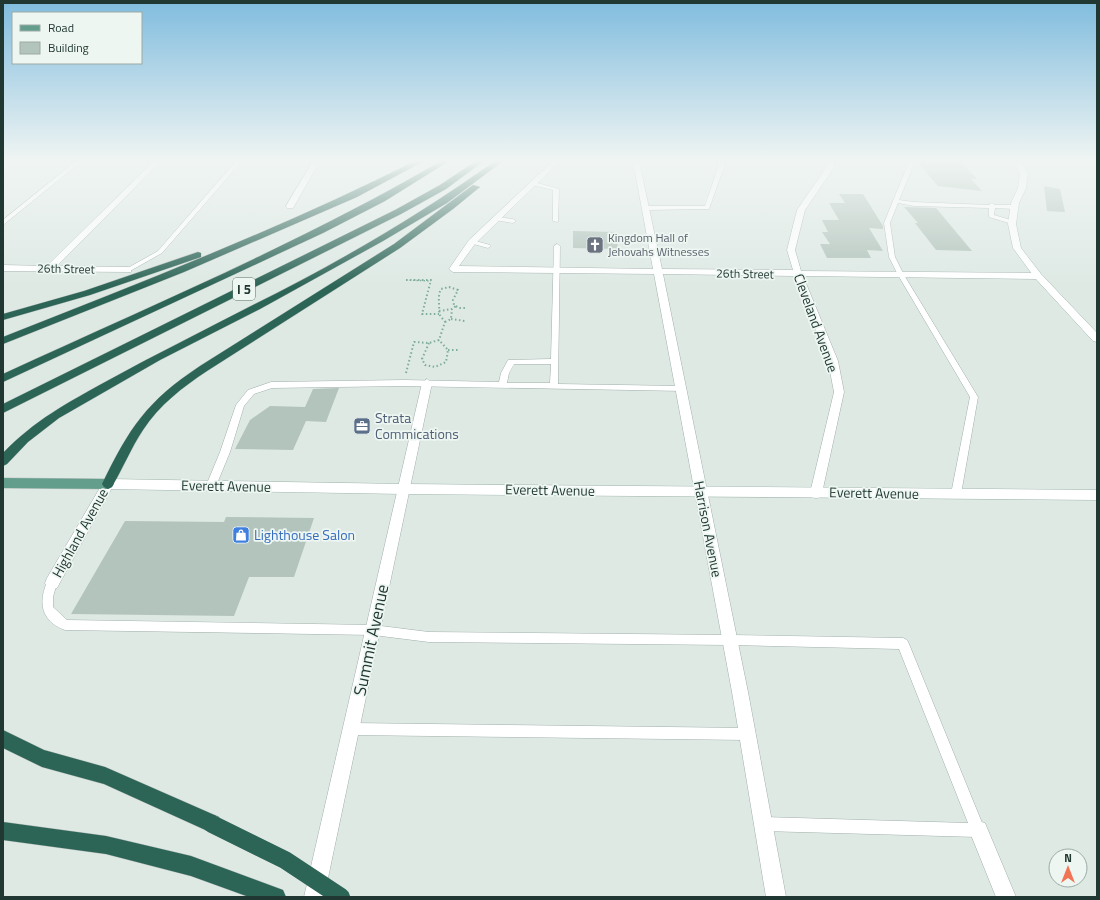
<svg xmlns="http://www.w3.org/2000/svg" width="1100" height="900" viewBox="0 0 1100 900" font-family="'Titillium Web',sans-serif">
	<rect width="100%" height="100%" fill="#dee9e4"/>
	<path fill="#b3c4bc" d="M 917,162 L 961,162 L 977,179 L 971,179 L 982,191 L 938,186 Z
		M 1044,186 L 1060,189 L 1065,212 L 1047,211 Z
		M 839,194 L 863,194 L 883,226 L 883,229 L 869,228 L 883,251 L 867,250 L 871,258 L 827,258 L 820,244 L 830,244 L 822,232 L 828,232 L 822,220 L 839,220 L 829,203 L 845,203 Z
		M 904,207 L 936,208 L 972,251 L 936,250 L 915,223 L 918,223 Z
		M 573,231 L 616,232 L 618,249 L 573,248 Z
		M 339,388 L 326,422 L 306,421 L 293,450 L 235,449 L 250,420 L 270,406 L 305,407 L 313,389 Z
		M 226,517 L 314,518 L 294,577 L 249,577 L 234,616 L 71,614 L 125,521 L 224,522 Z"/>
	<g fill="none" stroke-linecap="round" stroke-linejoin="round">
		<defs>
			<path id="service" d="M 76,161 L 82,161 L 3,225 L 3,220 Z
				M 236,161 L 242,161 L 162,253 L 130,271 L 126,271 L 126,269 L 158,251 Z
				M 720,161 L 726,161 L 709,209 L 645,210 L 642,208 L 645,206 L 705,206 Z
				M 905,161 L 911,161 L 914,164 L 899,200 L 914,202 L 989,205 L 992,203 L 995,205 L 1015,205 L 1018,207 L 1015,209 L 995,208 L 994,215 L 1014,221 L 1015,222 L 1012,224 L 989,217 L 989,208 L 914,206 L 898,203 L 890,223 L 895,257 L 904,275 L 978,397 L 961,494 L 959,497 L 953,497 L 951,494 L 970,397 L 898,275 L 889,257 L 884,223 L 908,164 Z
				M 534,182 L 559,189 L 558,222 L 553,221 L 553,190 L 532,185 L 532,183 Z
				M 497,217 L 513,219 L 516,221 L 513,223 L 495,220 L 495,218 Z
				M 472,240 L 490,245 L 491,246 L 488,248 L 470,243 L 470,241 Z
				M 557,244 L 560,246 L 558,384 L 681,386 L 684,387 L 685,389 L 684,391 L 404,386 L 272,388 L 254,394 L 244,406 L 230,452 L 216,486 L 214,489 L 208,489 L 206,486 L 220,452 L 236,405 L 248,390 L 271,382 L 404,380 L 499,382 L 501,373 L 508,360 L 551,359 L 554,246 ZM 514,364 L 551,364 L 550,383 L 507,383 L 509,373 Z
				M 52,578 L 56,580 L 57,583 L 53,597 L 53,607 L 67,620 L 373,625 L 429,632 L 730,635 L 903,638 L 907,640 L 909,644 L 985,830 L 983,835 L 978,837 L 763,831 L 758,829 L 756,824 L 758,819 L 763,817 L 968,823 L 899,649 L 730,645 L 429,642 L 373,635 L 65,630 C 40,621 38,601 48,580 Z
				M 351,723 L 747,728 L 752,729 L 753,734 L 752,739 L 747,740 L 351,735 L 347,733 L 345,729 L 347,725 Z"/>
			<path id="minor" d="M 154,161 L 161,161 L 57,266 L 128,267 L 131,268 L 131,272 L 3,271 L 3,265 L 47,266 Z
				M 313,161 L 320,161 L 293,208 L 287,208 L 286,206 Z
				M 553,161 L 560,161 L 475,244 L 459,266 L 653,269 L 633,161 L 639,161 L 662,269 L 793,270 L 787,250 L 797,210 L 827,166 L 827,161 L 833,161 L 835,166 L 805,210 L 795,250 L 801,271 L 1038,273 L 1042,276 L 1038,279 L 803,276 L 838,361 L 844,392 L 822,493 L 821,497 L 816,498 L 811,497 L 810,493 L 834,392 L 828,361 L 794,276 L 663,274 L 748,692 L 786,897 L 766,897 L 732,692 L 654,274 L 453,272 L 449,269 L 469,240 Z
				M 427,379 L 432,383 L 324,897 L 304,897 L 422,383 Z
				M 108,479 L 112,481 L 114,484 L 57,588 L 52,589 L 47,588 L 45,583 L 47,578 L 104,481 Z
				M 978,821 L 985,823 L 1016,897 L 996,897 L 969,830 L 971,823 Z"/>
			<path id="secondary" d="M 1013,161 L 1020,161 L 1028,173 L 1026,188 L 1019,203 L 1016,224 L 1021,248 L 1041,274 L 1097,333 L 1097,342 L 1093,341 L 1035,278 L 1013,248 L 1008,224 L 1011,203 L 1018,188 L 1020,173 Z
				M 108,479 L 404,484 L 1097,490 L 1097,500 L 404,494 L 108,489 L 104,487 L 102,484 L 104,481 Z"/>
			<path id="primary" d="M 3,478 L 108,479 L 112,481 L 114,484 L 112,487 L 108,489 L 3,488 Z"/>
			<path id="motorway" d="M 415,161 L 424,161 L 357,197 L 184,272 L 3,344 L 3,337 C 142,282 282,228 415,161 Z
				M 441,161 L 449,161 L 385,201 L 323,233 L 3,382 L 3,374 C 150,306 301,243 441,161 Z
				M 476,161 L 484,161 L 446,189 L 401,214 L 3,413 L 3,404 L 395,210 L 440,185 Z
				M 495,161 L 503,161 L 447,203 L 383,241 L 260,309 L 160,360 L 59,418 L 28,442 L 7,464 L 3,466 L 3,453 C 35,420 67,403 107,381 C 154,355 203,331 251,306 C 336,264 418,216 495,161 Z
				M 473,185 L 480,187 L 453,209 L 400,248 L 207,371 C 183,387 159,405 143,430 C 131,448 123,468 112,487 L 108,489 L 104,487 L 102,484 C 130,427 146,402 200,366 L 394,244 Z
				M 198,252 L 201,253 L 201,257 L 90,295 L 3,320 L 3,314 L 84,291 Z
				M 3,730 L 44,750 L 105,767 L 219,817 L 221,824 L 219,831 L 212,833 L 104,784 L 42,767 L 3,748 Z
				M 3,822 L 106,836 L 191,856 L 283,890 L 286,897 L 249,897 L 191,876 L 106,854 L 3,840 Z"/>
		</defs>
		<use href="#service" stroke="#a1b0ab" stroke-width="1"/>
		<use href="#minor" stroke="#a1b0ab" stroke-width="1"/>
		<use href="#secondary" stroke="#9db5ab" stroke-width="1"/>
		<use href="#primary" stroke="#bcc3c1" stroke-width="1"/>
		<use href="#motorway" stroke="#bcc3c1" stroke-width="1"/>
		<path stroke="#7ead9c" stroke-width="1.5" stroke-dasharray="1.5 2" stroke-linecap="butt" d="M 406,280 L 431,281"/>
		<path stroke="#7ead9c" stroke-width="2" stroke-dasharray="1.5 2.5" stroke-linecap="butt" d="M 406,280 L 431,280 L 422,314 L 439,314
			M 439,311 L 452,309 L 456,306
			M 451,319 L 465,321
			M 445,322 L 451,319 L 452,309
			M 429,343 L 422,359 L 425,365 L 435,367 L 446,362 L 448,350 L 439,340
			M 448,350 L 459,350
			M 406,373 L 414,342 L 429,343 L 439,340 L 445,322 L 439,314 C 440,305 437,297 441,289 L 449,287 L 458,290 L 453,300 L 454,305 L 459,308 L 467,308"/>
		<use href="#service" fill="#fff" fill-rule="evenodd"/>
		<use href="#minor" fill="#fff" fill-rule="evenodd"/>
		<use href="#secondary" fill="#fff" fill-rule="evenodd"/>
		<use href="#primary" fill="#639e8c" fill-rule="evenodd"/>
		<use href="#motorway" fill="#2c6456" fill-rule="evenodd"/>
		<defs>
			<path id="motorway-bridge" d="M 212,824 L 285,860 L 341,897"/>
		</defs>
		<use href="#motorway-bridge" stroke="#bcc3c1" stroke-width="18" stroke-linecap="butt"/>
		<use href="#motorway-bridge" stroke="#2c6456" stroke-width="18"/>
	</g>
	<linearGradient id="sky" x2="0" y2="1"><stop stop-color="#80bcde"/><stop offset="0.56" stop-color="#f0f5f3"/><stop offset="1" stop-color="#f0f5f3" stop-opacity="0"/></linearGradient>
	<rect width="1100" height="287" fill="url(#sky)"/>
	<defs>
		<symbol id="church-square" viewBox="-11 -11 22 22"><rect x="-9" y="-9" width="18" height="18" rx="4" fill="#6b7280" stroke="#eef6f2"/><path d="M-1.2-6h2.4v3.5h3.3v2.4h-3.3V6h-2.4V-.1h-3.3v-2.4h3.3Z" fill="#fff"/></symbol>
		<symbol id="office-square" viewBox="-11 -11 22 22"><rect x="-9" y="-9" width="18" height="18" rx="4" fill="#5c6f8a" stroke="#eef6f2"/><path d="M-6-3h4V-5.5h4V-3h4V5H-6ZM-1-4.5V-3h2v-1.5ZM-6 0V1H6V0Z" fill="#fff"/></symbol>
		<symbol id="shop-square" viewBox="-11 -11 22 22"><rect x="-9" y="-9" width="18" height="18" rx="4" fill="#3f7fe0" stroke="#eef6f2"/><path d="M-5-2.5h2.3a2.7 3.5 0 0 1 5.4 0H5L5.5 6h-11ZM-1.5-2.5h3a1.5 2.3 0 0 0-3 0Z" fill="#fff"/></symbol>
	</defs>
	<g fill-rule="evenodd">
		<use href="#church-square" x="585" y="235" width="20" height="20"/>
		<use href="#office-square" x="352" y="416" width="20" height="20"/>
		<use href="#shop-square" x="231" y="525" width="20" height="20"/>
	</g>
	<g text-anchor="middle" stroke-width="3.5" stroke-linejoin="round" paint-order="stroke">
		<g font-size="12" fill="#5b616d" stroke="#eef6f2" text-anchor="start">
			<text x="608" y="242">Kingdom Hall of<tspan x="608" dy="14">Jehovahs Witnesses</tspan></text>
		</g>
		<g font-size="12" fill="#203831" stroke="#eef6f2">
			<text transform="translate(66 269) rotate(1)" y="4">26th Street</text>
			<text transform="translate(745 274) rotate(1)" y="4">26th Street</text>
		</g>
		<rect fill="#eef6f2" stroke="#5e716b" stroke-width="1" x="233" y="278" width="22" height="22" rx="3"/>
		<g font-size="13" font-weight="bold" fill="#203831">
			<text x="244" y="294">I 5</text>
		</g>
		<g font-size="14" fill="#203831" stroke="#eef6f2">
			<text transform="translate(816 323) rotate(70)" y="5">Cleveland Avenue</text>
			<text transform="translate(226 486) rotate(1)" y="5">Everett Avenue</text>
			<text transform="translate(550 490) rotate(1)" y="5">Everett Avenue</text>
			<text transform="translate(874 493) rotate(1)" y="5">Everett Avenue</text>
			<text transform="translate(708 529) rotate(79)" y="5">Harrison Avenue</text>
			<text transform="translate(80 533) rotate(-61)" y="5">Highland Avenue</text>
		</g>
		<g font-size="14" fill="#4e5e75" stroke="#eef6f2" text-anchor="start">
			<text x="375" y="423">Strata<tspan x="375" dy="16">Commications</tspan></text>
		</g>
		<g font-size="14" fill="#366cbe" stroke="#eef6f2" text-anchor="start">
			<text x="254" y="540">Lighthouse Salon</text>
		</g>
		<g font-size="17" fill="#203831" stroke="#eef6f2">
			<text transform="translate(371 640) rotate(-78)" y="6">Summit Avenue</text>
		</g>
	</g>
	<rect width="1100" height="900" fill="none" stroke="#203831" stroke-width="8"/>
	<rect x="12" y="12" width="130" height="52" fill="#eef6f2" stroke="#9caaa5"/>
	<rect x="20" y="25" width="20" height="6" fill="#639e8c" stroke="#9caaa5"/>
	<text x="48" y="32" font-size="12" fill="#203831">Road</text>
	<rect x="20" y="42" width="20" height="12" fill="#b3c4bc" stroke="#9caaa5"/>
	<text x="48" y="52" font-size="12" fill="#203831">Building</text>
	<g transform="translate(1068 868)"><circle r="19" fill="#eef6f2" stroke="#9caaa5"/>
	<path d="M0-3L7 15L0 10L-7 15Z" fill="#f07455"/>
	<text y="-6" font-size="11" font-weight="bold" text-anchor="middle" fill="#203831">N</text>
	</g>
</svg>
